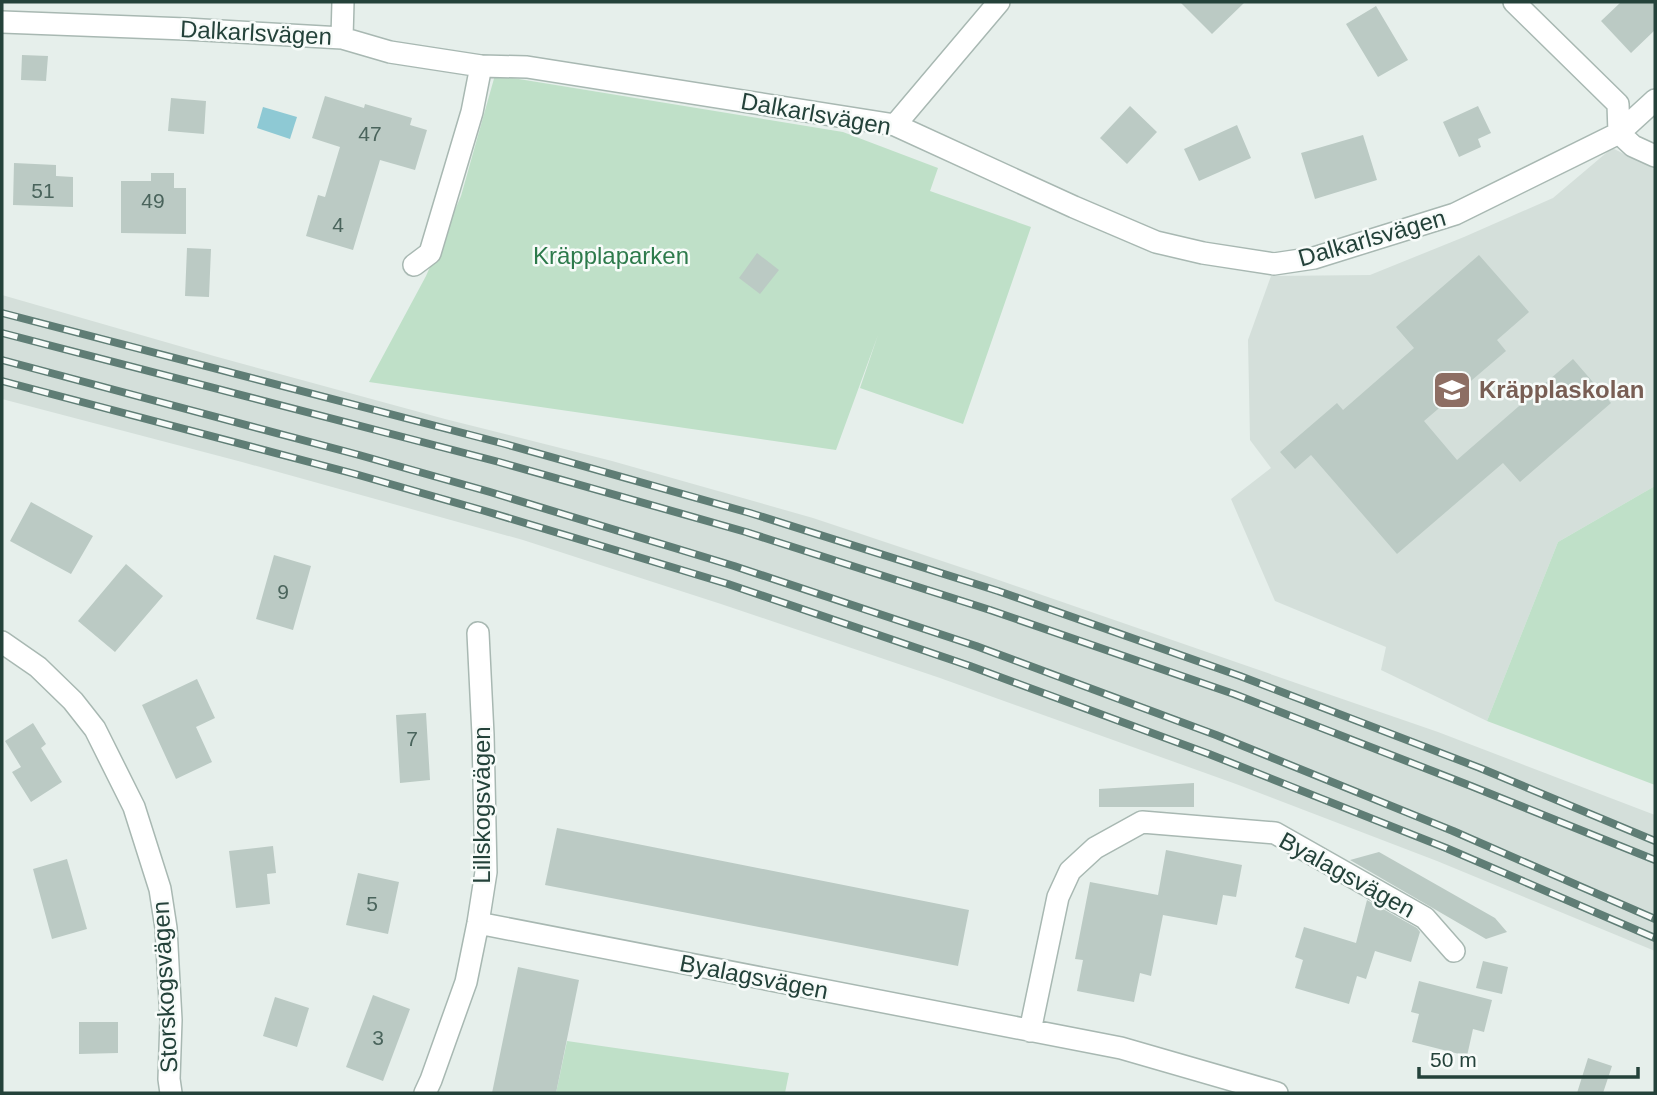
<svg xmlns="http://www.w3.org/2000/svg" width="1657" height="1095" viewBox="0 0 1657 1095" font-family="Arial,sans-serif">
	<rect width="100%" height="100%" fill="#e6efeb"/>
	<path fill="#d4dfda" d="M 1612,148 L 1655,169 L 1655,486 L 1558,542 L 1487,721 L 1381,670 L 1386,647 L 1275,601 L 1231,499 L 1271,468 L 1250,440 L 1248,340 L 1271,276 L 1370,275 L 1464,237 L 1553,198 Z
		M 2,295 L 214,356 L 445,419 L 612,461 L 813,518 L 987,576 L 1438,732 L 1655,815 L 1655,951 L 1437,861 L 1236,784 L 940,678 L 721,604 L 523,540 L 242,462 L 2,399 Z"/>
	<path fill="#bfe0c8" d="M 495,75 L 843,132 L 938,168 L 930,191 L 1031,227 L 963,424 L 860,388 L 878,335 L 836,450 L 369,382 L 426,276 L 461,196 Z
		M 1655,486 L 1655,785 L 1487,721 L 1558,542 Z
		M 567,1041 L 789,1073 L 785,1093 L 556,1093 Z"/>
	<path fill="#8ec9d4" d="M 263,107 L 297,117 L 290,139 L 257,128 Z"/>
	<path fill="#bbcac4" d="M 1180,2 L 1245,2 L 1212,34 Z
		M 1621,2 L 1655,2 L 1655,30 L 1631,53 L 1601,21 Z
		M 1376,6 L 1408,60 L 1378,77 L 1346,24 Z
		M 22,55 L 48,56 L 46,81 L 21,80 Z
		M 325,96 L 364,108 L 365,104 L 412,118 L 410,125 L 427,130 L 415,170 L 380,160 L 353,250 L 306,236 L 318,195 L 325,197 L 340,147 L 312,138 Z
		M 171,98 L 206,101 L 204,134 L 168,131 Z
		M 1130,106 L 1157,132 L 1127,164 L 1100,138 Z
		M 1478,106 L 1491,133 L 1478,139 L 1481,147 L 1459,157 L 1443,122 Z
		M 1237,125 L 1251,158 L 1199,181 L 1184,149 Z
		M 1363,135 L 1377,180 L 1315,199 L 1301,153 Z
		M 14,163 L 56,165 L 56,176 L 73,177 L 73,207 L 13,205 Z
		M 151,173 L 174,173 L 174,188 L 186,188 L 186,234 L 121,233 L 121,181 L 151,181 Z
		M 187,248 L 211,249 L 209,297 L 185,296 Z
		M 757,253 L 779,270 L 760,294 L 739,278 Z
		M 1479,255 L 1529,312 L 1497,340 L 1506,351 L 1424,421 L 1457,460 L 1573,359 L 1611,403 L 1520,482 L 1503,463 L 1397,554 L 1311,455 L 1295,469 L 1280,452 L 1337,403 L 1343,410 L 1414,348 L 1396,327 Z
		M 31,502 L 93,536 L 71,574 L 10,541 Z
		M 274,555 L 311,566 L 293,630 L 256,619 Z
		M 126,564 L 163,596 L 115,652 L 78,621 Z
		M 197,679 L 215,718 L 196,727 L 212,762 L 176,779 L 142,705 Z
		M 426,713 L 430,780 L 400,783 L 396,715 Z
		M 33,723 L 46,744 L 41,748 L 62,782 L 31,802 L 12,772 L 21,767 L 5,741 Z
		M 1194,783 L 1194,807 L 1099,807 L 1099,789 Z
		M 557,828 L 969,910 L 958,966 L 545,885 Z
		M 273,846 L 276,873 L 267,874 L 270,904 L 236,908 L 229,851 Z
		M 1166,850 L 1242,865 L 1236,897 L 1223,895 L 1217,925 L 1163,915 L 1151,976 L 1140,973 L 1134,1002 L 1077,991 L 1083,960 L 1075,959 L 1090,882 L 1158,895 Z
		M 1379,852 L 1495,918 L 1507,932 L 1486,939 L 1350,860 Z
		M 67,859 L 87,929 L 52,939 L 33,869 Z
		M 358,873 L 399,882 L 388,934 L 346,925 Z
		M 1367,900 L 1417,928 L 1420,932 L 1411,962 L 1375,951 L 1366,979 L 1357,976 L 1349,1004 L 1295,988 L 1303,960 L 1295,957 L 1304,927 L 1356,943 Z
		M 1483,961 L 1508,967 L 1502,994 L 1476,988 Z
		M 518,967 L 579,980 L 556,1093 L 492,1093 Z
		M 1419,981 L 1492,1000 L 1484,1032 L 1473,1029 L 1467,1056 L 1412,1042 L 1419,1014 L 1411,1012 Z
		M 373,995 L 410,1009 L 383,1081 L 346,1067 Z
		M 275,997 L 309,1008 L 297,1047 L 263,1036 Z
		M 79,1022 L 118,1022 L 118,1053 L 79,1054 Z
		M 1588,1058 L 1612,1066 L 1603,1093 L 1577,1093 Z"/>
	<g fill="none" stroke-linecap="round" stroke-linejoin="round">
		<defs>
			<path id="minor" d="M 1514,2 L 1618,104 L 1619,133 L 1633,146 L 1655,156
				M 2,22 L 186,29 L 342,38 L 390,52 L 481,66 L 527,67 L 895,125 L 1074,207 L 1156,242 L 1203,253 L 1274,264 L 1314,258 L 1455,214 L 1619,133 L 1655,100
				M 342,38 L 343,2
				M 895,125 L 999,2
				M 414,265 L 430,253 L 472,112 L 481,66
				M 2,642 L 38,667 L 73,701 L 95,729 L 134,807 L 160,889 L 166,928 L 171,1020 L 169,1079 L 171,1093
				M 478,923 L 1121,1048 L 1277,1093
				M 1030,1031 L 1058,897 L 1070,871 L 1095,848 L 1142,822 L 1275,833 L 1425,918 L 1454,951
				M 425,1093 L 431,1080 L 466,982 L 478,923 L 486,872 L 483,735 L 478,633"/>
		</defs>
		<use href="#minor" stroke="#a8b8b2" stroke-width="24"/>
		<use href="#minor" stroke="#fff" stroke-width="21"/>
		<defs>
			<path id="rail" d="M 2,313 L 505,444 L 750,513 L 998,591 L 1240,676 L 1480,768 L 1655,841
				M 2,333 L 499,462 L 746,532 L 990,610 L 1234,694 L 1471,786 L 1655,860
				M 2,360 L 359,455 L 490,492 L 734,566 L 976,646 L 1216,735 L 1453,831 L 1655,919
				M 2,381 L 355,474 L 485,511 L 728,584 L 970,666 L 1209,754 L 1446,848 L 1655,938"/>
		</defs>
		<use href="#rail" stroke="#5f7d75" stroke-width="8"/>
		<use href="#rail" stroke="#f7fbf9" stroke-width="5" stroke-dasharray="16" stroke-linecap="butt"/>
	</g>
	<defs>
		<symbol id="school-square" viewBox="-11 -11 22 22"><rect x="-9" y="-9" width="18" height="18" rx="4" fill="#8d6e63" stroke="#f7fbf9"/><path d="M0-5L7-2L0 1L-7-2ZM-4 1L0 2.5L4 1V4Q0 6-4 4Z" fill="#fff"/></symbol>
	</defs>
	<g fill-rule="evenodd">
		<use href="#school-square" x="1430" y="368" width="44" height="44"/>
	</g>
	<g text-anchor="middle" stroke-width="5" stroke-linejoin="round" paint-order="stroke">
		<g font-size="21" fill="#4a645c">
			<text x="370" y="141">47</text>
			<text x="43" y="198">51</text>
			<text x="153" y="208">49</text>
			<text x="338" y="232">4</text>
			<text x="283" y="599">9</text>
			<text x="412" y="746">7</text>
			<text x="372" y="911">5</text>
			<text x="378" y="1045">3</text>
		</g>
		<g font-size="24" fill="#24423a" stroke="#f7fbf9">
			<text transform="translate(256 33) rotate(3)" y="8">Dalkarlsvägen</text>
			<text transform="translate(816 114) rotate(10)" y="8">Dalkarlsvägen</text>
			<text transform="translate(1372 238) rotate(-16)" y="8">Dalkarlsvägen</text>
			<text transform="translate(482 805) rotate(-90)" y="8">Lillskogsvägen</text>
			<text transform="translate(1347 875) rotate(29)" y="8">Byalagsvägen</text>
			<text transform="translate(754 977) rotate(11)" y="8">Byalagsvägen</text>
			<text transform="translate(165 987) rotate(-93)" y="8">Storskogsvägen</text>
		</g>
		<g font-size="24" fill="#2d7a4b" stroke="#f7fbf9">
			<text x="611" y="264">Kräpplaparken</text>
		</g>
		<g font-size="24" font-weight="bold" fill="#785e54" stroke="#f7fbf9" text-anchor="start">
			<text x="1479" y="398">Kräpplaskolan</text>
		</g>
	</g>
	<rect width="1657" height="1095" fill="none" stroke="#24423a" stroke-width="7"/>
	<path d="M1419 1067v10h219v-10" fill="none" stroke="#24423a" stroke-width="3.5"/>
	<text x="1430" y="1067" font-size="21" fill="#24423a" stroke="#f7fbf9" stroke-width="5" paint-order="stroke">50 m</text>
</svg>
